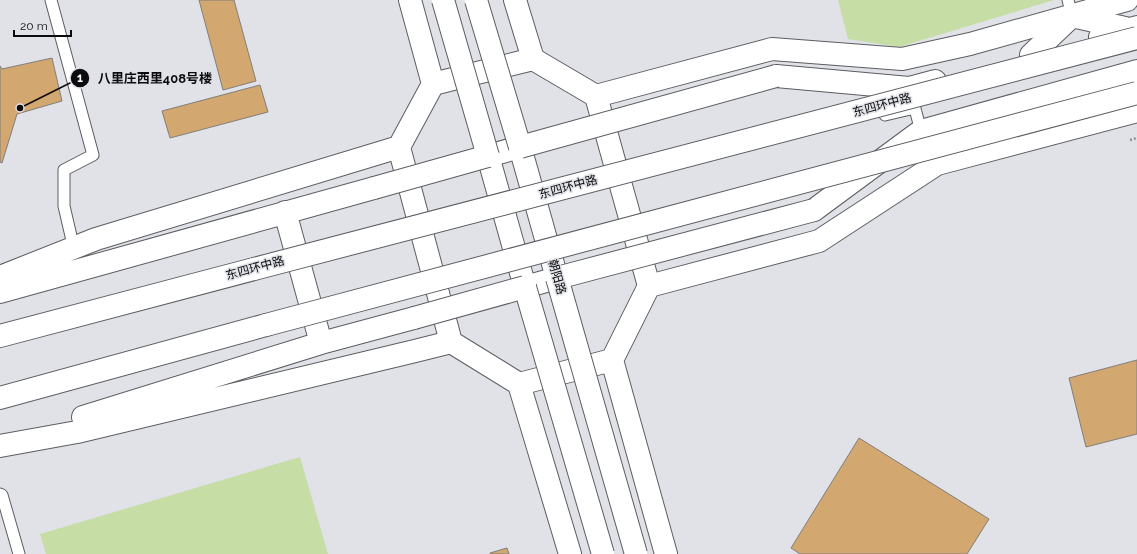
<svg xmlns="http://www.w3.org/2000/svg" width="1137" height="554" viewBox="0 0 1137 554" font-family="Raleway,'Noto Sans SC',sans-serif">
	<rect width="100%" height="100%" fill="#e0e2e8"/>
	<path fill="#c7dda6" d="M 838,0 L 1054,0 L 899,47 L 848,39 Z
		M 300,457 L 328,554 L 46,554 L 40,534 Z"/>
	<path fill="#d3a770" stroke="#827e7a" d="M 199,0 L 234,0 L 256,81 L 223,90 Z
		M 52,58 L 62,101 L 17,114 L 2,163 L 0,162 L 0,66 L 2,69 Z
		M 260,85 L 268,112 L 170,138 L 162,111 Z
		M 1137,360 L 1137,434 L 1086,447 L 1069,378 Z
		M 859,438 L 989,519 L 967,554 L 800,554 L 791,548 Z
		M 507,548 L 509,554 L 490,554 L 490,553 Z"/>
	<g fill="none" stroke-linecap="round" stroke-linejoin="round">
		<defs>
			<path id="service" d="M 51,0 L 93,155 L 64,170 L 64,206 L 74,249
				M 1068,0 L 1072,16
				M 911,94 L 921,131
				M 885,115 L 915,108
				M 0,494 L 2,495 L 19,554"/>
			<path id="tertiary" d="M 410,0 L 433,84
				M 515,0 L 533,59
				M 533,59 L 596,96 L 649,286 L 612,360 L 519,384 L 451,342 L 399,147 L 433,84 Z
				M 596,96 L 772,49 L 902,59 L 970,44 L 1127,0
				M 488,156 L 520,147
				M 285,212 L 321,343
				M 0,277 L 96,239 L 399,147
				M 649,286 L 819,241 L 937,164 L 1137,111
				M 525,287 L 557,278
				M 0,292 L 374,188
				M 612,360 L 666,554
				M 519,384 L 570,554
				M 83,417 L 321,343 L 414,318
				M 0,446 L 77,432 L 415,351 L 451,342"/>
			<path id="secondary" d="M 1100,37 L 1137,27
				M 1031,55 L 1072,16 L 1125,28
				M 776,76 L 909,88 L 935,81
				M 814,210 L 921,131 L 1137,71"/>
			<path id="trunk" d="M 520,147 L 557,278
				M 488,156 L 525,287
				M 0,336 L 254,269
				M 0,398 L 266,325"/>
		</defs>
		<use href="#service" stroke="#5b5d61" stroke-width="13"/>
		<use href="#tertiary" stroke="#5b5d61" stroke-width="24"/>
		<use href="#secondary" stroke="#5b5d61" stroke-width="24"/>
		<use href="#trunk" stroke="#5b5d61" stroke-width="24"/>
		<path stroke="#8e9094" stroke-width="2.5" stroke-dasharray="2 2" stroke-linecap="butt" d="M 1130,140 L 1137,138"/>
		<use href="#service" stroke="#fff" stroke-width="11"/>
		<use href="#tertiary" stroke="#fff" stroke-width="22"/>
		<use href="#secondary" stroke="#fff" stroke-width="22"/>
		<use href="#trunk" stroke="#fff" stroke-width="22"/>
		<defs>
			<path id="tertiary-bridge" d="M 520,147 L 776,76
				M 374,188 L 488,156
				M 557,278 L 814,210
				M 414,318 L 525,287"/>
			<path id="trunk-bridge" d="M 443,0 L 488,156
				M 476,0 L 520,147
				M 254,269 L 1137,38
				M 557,278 L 636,554
				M 525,287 L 603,554
				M 266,325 L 1137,93"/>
		</defs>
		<use href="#tertiary-bridge" stroke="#5b5d61" stroke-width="24" stroke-linecap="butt"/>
		<use href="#trunk-bridge" stroke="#5b5d61" stroke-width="24" stroke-linecap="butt"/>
		<use href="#tertiary-bridge" stroke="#fff" stroke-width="22"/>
		<use href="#trunk-bridge" stroke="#fff" stroke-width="22"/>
	</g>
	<g text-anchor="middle" stroke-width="3" stroke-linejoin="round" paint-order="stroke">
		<g font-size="12" fill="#0c0c0e" stroke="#e0e2e8">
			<text transform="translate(882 105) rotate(-15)" y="4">东四环中路</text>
			<text transform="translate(568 187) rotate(-15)" y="4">东四环中路</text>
			<text transform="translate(255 268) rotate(-15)" y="4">东四环中路</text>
			<text transform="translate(557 277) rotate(74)" y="4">朝阳路</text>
		</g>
	</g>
	<path fill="none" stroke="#0c0c0e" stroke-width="1.5" d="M20 108L80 78"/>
	<g fill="#0c0c0e" stroke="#e0e2e8" stroke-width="1.5">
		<circle cx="20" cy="108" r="4"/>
		<circle cx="80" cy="78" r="10"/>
	</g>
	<g font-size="12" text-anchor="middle" font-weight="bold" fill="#fff">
		<text x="80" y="82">1</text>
	</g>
	<g font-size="13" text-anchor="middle" font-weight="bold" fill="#0c0c0e" stroke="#e0e2e8" stroke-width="3" stroke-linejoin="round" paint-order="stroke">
		<text x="155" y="83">八里庄西里408号楼</text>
	</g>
	<path d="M14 30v6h57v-6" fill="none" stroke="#0c0c0e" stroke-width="2"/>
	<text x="20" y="30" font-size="12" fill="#0c0c0e" stroke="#e0e2e8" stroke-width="3" paint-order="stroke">20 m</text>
</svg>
